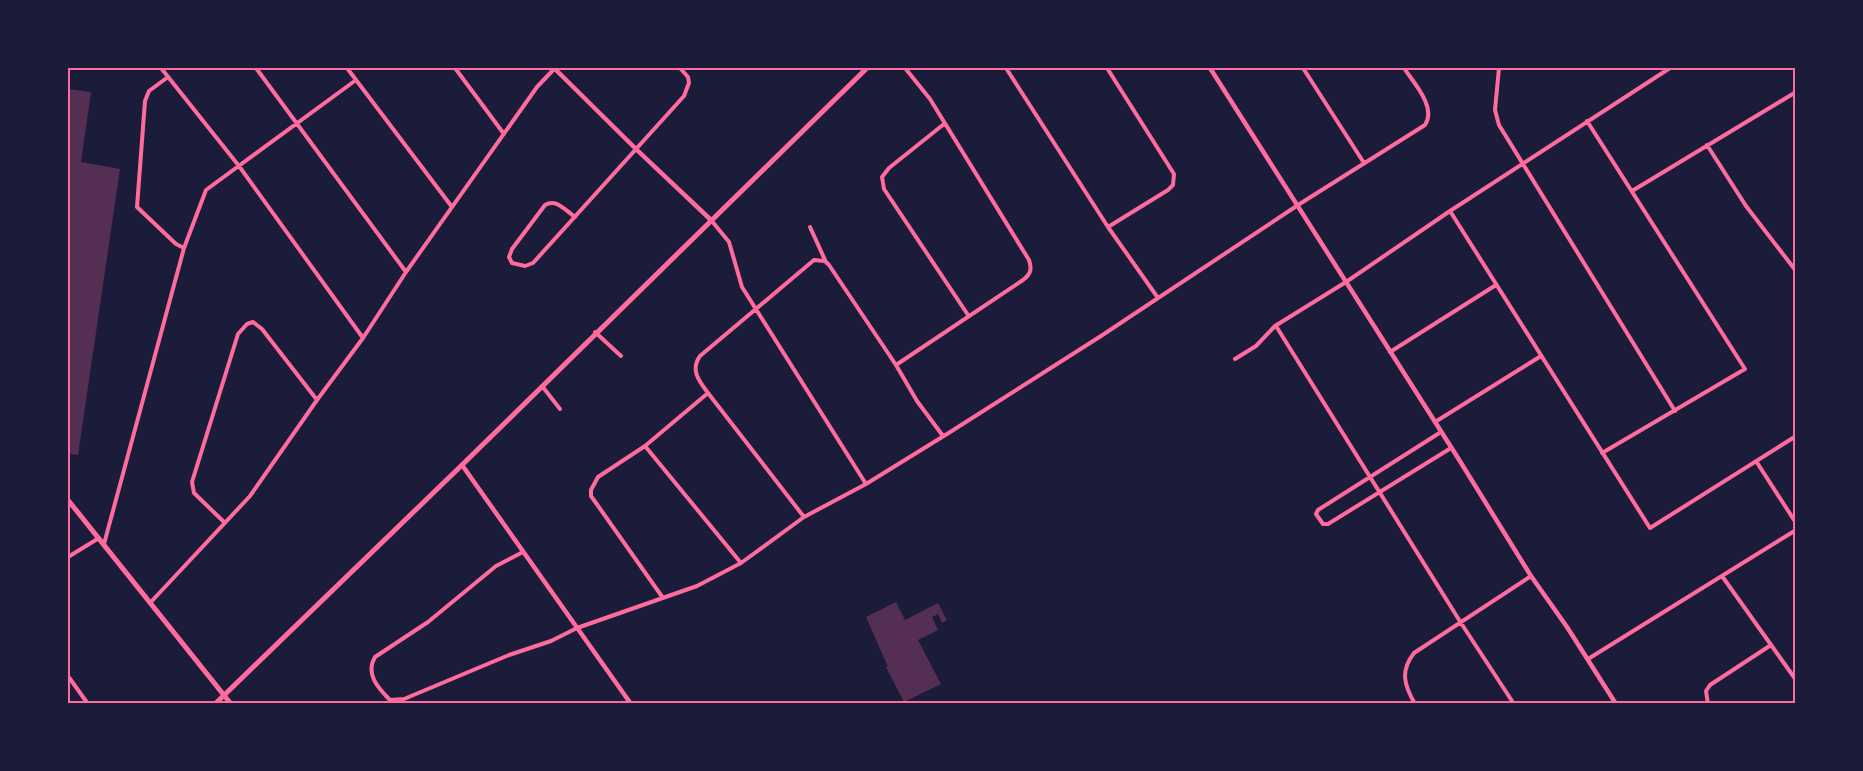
<svg xmlns="http://www.w3.org/2000/svg" width="1863" height="771" viewBox="0 0 1863 771" font-family="Mulish,sans-serif">
	<rect width="100%" height="100%" fill="#1b1b3a"/>
	<path fill="#542f53" d="M 68,89 L 91,92 L 81,162 L 120,169 L 78,455 L 71,454 L 68,449 Z
		M 896,602 L 905,620 L 938,603 L 947,620 L 942,623 L 938,614 L 932,617 L 938,630 L 918,640 L 941,684 L 904,702 L 886,667 L 888,667 L 866,617 Z"/>
	<g fill="none" stroke-linecap="round" stroke-linejoin="round">
		<path stroke="#ff6b9d" stroke-width="4" d="M 161,68 L 239,166 L 363,338
			M 256,68 L 406,272
			M 347,68 L 452,207
			M 455,68 L 504,134
			M 1006,68 L 1108,227 L 1158,298
			M 1107,68 L 1174,174 L 1173,185 L 1168,190 L 1108,227
			M 1303,68 L 1364,163
			M 1499,68 L 1495,110 L 1499,125 L 1675,411
			M 168,77 L 149,91 L 145,101 L 137,207 L 176,244 L 184,248
			M 1587,121 L 1745,369 L 1602,453
			M 944,124 L 889,168 L 882,177 L 884,189 L 968,315
			M 1707,145 L 1746,206 L 1796,271
			M 1632,191 L 1796,92
			M 1450,211 L 1650,528 L 1796,436
			M 575,217 C 565,210 556,198 545,205 L 512,249 L 509,257 L 512,263 L 525,266 L 533,263 L 684,96 L 689,83 L 688,77 L 680,68
			M 711,220 L 729,242 L 742,287 L 866,484
			M 810,227 L 825,260
			M 1276,326 L 1461,623 L 1514,704
			M 595,332 L 621,356
			M 1390,352 L 1496,285
			M 1235,359 L 1256,346 L 1275,326 L 1346,282 L 1450,211 L 1670,68
			M 896,365 L 1023,280 C 1031,274 1032,269 1029,260 L 930,99 L 905,68
			M 542,386 L 560,409
			M 1435,422 L 1541,356
			M 1441,432 L 1318,510 L 1316,514 L 1323,524 L 1328,524 L 1451,448
			M 645,446 L 741,563
			M 1756,461 L 1796,523
			M 804,517 L 708,393 C 699,381 690,370 700,356 L 814,260 L 825,261 L 829,265 L 896,365 L 917,401 L 943,436
			M 224,522 L 194,493 L 192,482 L 238,334 L 247,324 L 253,322 L 262,329 L 317,400
			M 104,544 L 184,248 L 206,190 L 356,80
			M 523,552 L 496,566 L 428,622 L 375,657 C 365,674 378,688 390,700 L 404,699 L 509,655 L 551,641 L 577,628 L 697,586 L 741,563 L 804,517 L 866,484 L 947,434 L 1101,336 L 1298,205 L 1425,125 C 1437,107 1413,82 1404,68
			M 68,557 L 99,538
			M 1722,576 L 1796,680
			M 663,598 L 596,503 L 591,496 L 591,490 L 598,477 L 645,446 L 708,393
			M 150,603 L 250,496 L 317,400 L 363,338 L 406,272 L 537,87 L 555,68
			M 1588,659 L 1796,530
			M 68,676 L 88,704
			M 1415,704 C 1404,685 1400,671 1414,653 L 1531,576
			M 1708,704 L 1706,691 L 1710,685 L 1771,645"/>
		<path stroke="#ff6b9d" stroke-width="4.5" d="M 554,68 L 637,150 L 711,220
			M 1210,68 L 1458,458 L 1531,576 L 1567,627 L 1616,704
			M 462,465 L 631,704"/>
		<path stroke="#ff6b9d" stroke-width="5" d="M 68,500 L 231,704
			M 215,704 L 462,465 L 867,68"/>
	</g>
	<rect width="1863" height="771" fill="none" stroke="#1b1b3a" stroke-width="138"/>
	<rect x="69" y="69" width="1725" height="633" fill="none" stroke="#ff6b9d" stroke-width="2"/>
</svg>
